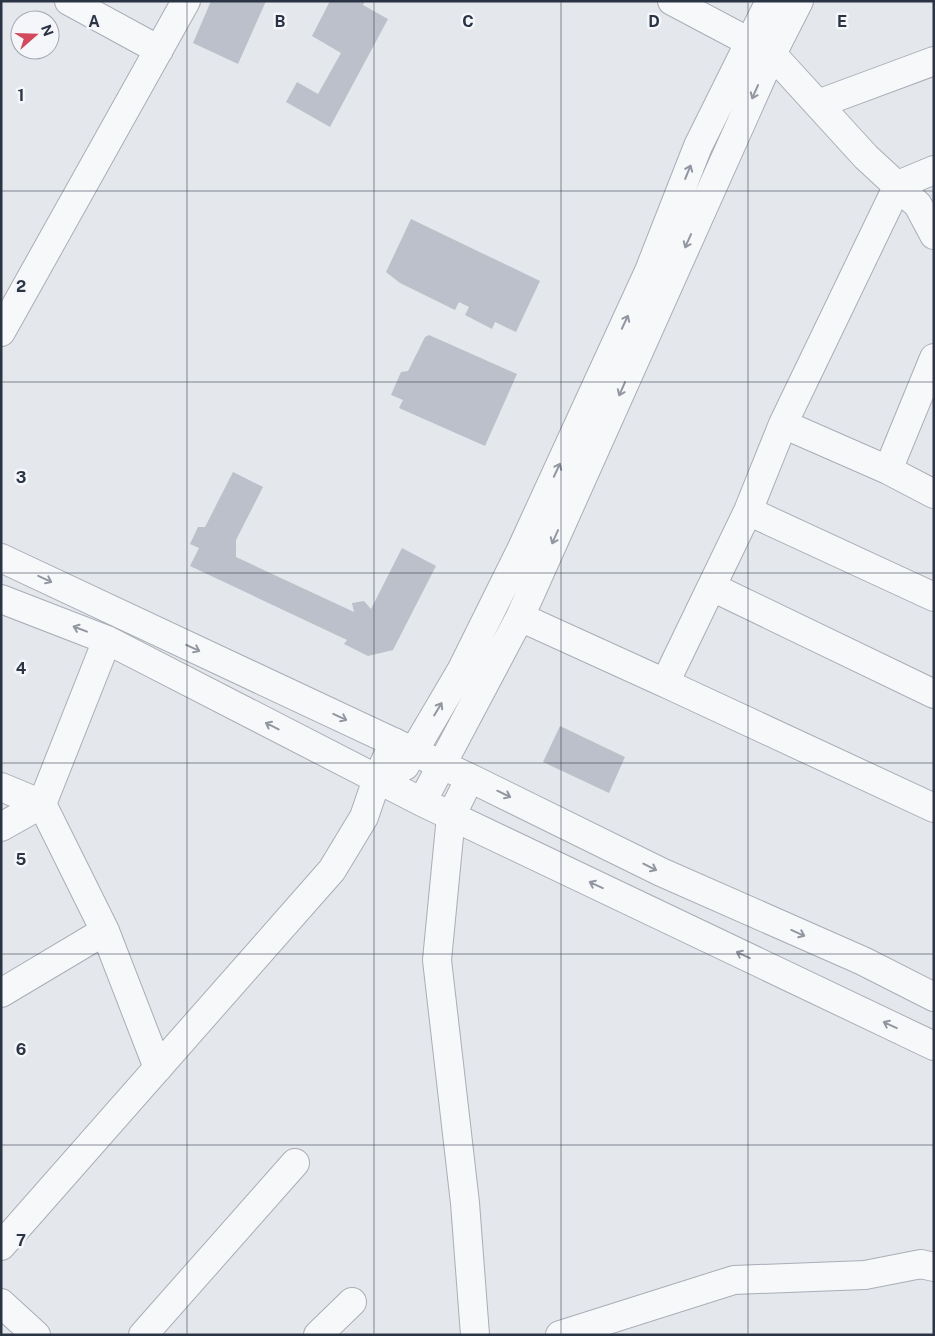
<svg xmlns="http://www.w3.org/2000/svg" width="935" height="1336" viewBox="0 0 935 1336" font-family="'Public Sans',sans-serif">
	<rect width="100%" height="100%" fill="#e4e7ec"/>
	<path fill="#bbc0ca" d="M 211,1 L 266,1 L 238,64 L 193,43 Z
		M 330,1 L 365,1 L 363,5 L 388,19 L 330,127 L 286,102 L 297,82 L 318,94 L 341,53 L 312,36 Z
		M 411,219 L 540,281 L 516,332 L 495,322 L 492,329 L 465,315 L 469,307 L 459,302 L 455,310 L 400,283 L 386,272 Z
		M 429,335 L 517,374 L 485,446 L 399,408 L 403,400 L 391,395 L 401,372 L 408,371 L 425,337 Z
		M 233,472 L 263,487 L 236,540 L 236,557 L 354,612 L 352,603 L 364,601 L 371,609 L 402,548 L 436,566 L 393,650 L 368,656 L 344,644 L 347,640 L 190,566 L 199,548 L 190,544 L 198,527 L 205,527 Z
		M 560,726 L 625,757 L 609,793 L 543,762 Z"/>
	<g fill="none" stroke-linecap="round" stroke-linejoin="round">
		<defs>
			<path id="minor" d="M 69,1 L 159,50
				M 672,1 L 772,54 L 866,157 L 918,205 L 934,235
				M 818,104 L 934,61
				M 1,332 L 186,1
				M 783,424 L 898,185 L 934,170
				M 888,470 L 934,358
				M 748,511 L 934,597
				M 1,558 L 470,778 L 661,872 L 863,961 L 934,997
				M 712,587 L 934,694
				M 1,599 L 107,640 L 422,802 L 934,1046
				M 520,617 L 665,683 L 748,511 L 783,424 L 888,470 L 934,494
				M 665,683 L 934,808
				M 405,766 L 462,669 L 521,550 L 649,271 L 698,146 L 770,1
				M 470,778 L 451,816 L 437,960 L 465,1203 L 475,1335
				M 1,787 L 42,804 L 105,931 L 1,993
				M 422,802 L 520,617 L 772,54 L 799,1
				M 1,827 L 42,804 L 107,640
				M 105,931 L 158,1068
				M 1,1246 L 332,870 L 364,817 L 377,779 L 394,742
				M 1,1303 L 36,1335
				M 143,1335 L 295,1163
				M 318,1335 L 352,1302
				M 560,1335 L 734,1280 L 865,1275 L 921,1264 L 934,1267"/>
		</defs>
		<use href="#minor" stroke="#a9aeb7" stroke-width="30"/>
		<use href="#minor" stroke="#f7f8fa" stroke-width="28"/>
	</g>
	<defs><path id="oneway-shaft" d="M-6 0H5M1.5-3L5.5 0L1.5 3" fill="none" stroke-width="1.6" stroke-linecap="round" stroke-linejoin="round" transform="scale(1.25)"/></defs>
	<g stroke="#9196a0">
		<use href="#oneway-shaft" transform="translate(755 92) rotate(114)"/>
		<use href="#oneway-shaft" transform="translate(688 172) rotate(-68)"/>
		<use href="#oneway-shaft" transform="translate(688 241) rotate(114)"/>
		<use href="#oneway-shaft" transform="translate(625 322) rotate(-65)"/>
		<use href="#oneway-shaft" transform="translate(622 389) rotate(114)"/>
		<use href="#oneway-shaft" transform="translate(557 470) rotate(-65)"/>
		<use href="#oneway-shaft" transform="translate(555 537) rotate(114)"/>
		<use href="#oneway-shaft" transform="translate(45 579) rotate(25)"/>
		<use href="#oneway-shaft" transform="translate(80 629) rotate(-159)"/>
		<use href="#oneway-shaft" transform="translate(193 648) rotate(25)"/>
		<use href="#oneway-shaft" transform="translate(438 709) rotate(-59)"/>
		<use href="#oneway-shaft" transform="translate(340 717) rotate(25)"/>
		<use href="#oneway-shaft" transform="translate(272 726) rotate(-153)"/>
		<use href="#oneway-shaft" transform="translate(504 794) rotate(26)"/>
		<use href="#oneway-shaft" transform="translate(650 867) rotate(27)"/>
		<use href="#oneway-shaft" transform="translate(596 885) rotate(-155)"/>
		<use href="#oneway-shaft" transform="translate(798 933) rotate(24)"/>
		<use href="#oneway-shaft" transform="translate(743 955) rotate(-155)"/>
		<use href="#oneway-shaft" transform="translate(890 1025) rotate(-155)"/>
	</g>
	<path fill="none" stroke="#2b3445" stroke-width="1" stroke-opacity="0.55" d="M 187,1 L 187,1335M 374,1 L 374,1335M 561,1 L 561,1335M 748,1 L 748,1335M 1,191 L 934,191M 1,382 L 934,382M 1,573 L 934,573M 1,763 L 934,763M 1,954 L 934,954M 1,1145 L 934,1145"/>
	<g font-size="16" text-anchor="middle" font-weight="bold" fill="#2b3445" stroke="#f4f6f9" stroke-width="5" stroke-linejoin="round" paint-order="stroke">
		<text x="94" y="27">A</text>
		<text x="280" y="27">B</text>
		<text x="468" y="27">C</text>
		<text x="654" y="27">D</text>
		<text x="842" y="27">E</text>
		<text x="21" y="101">1</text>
		<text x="21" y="292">2</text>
		<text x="21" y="483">3</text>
		<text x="21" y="674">4</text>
		<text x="21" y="865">5</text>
		<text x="21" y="1055">6</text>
		<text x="21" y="1246">7</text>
	</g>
	<rect width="935" height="1336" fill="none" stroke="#2b3445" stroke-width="5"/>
	<g transform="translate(35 35) rotate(70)"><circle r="24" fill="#f4f6f9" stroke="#a4a8b1"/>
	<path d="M0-4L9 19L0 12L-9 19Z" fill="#d1495b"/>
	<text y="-8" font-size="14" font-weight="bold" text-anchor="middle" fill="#2b3445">N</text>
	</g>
</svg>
